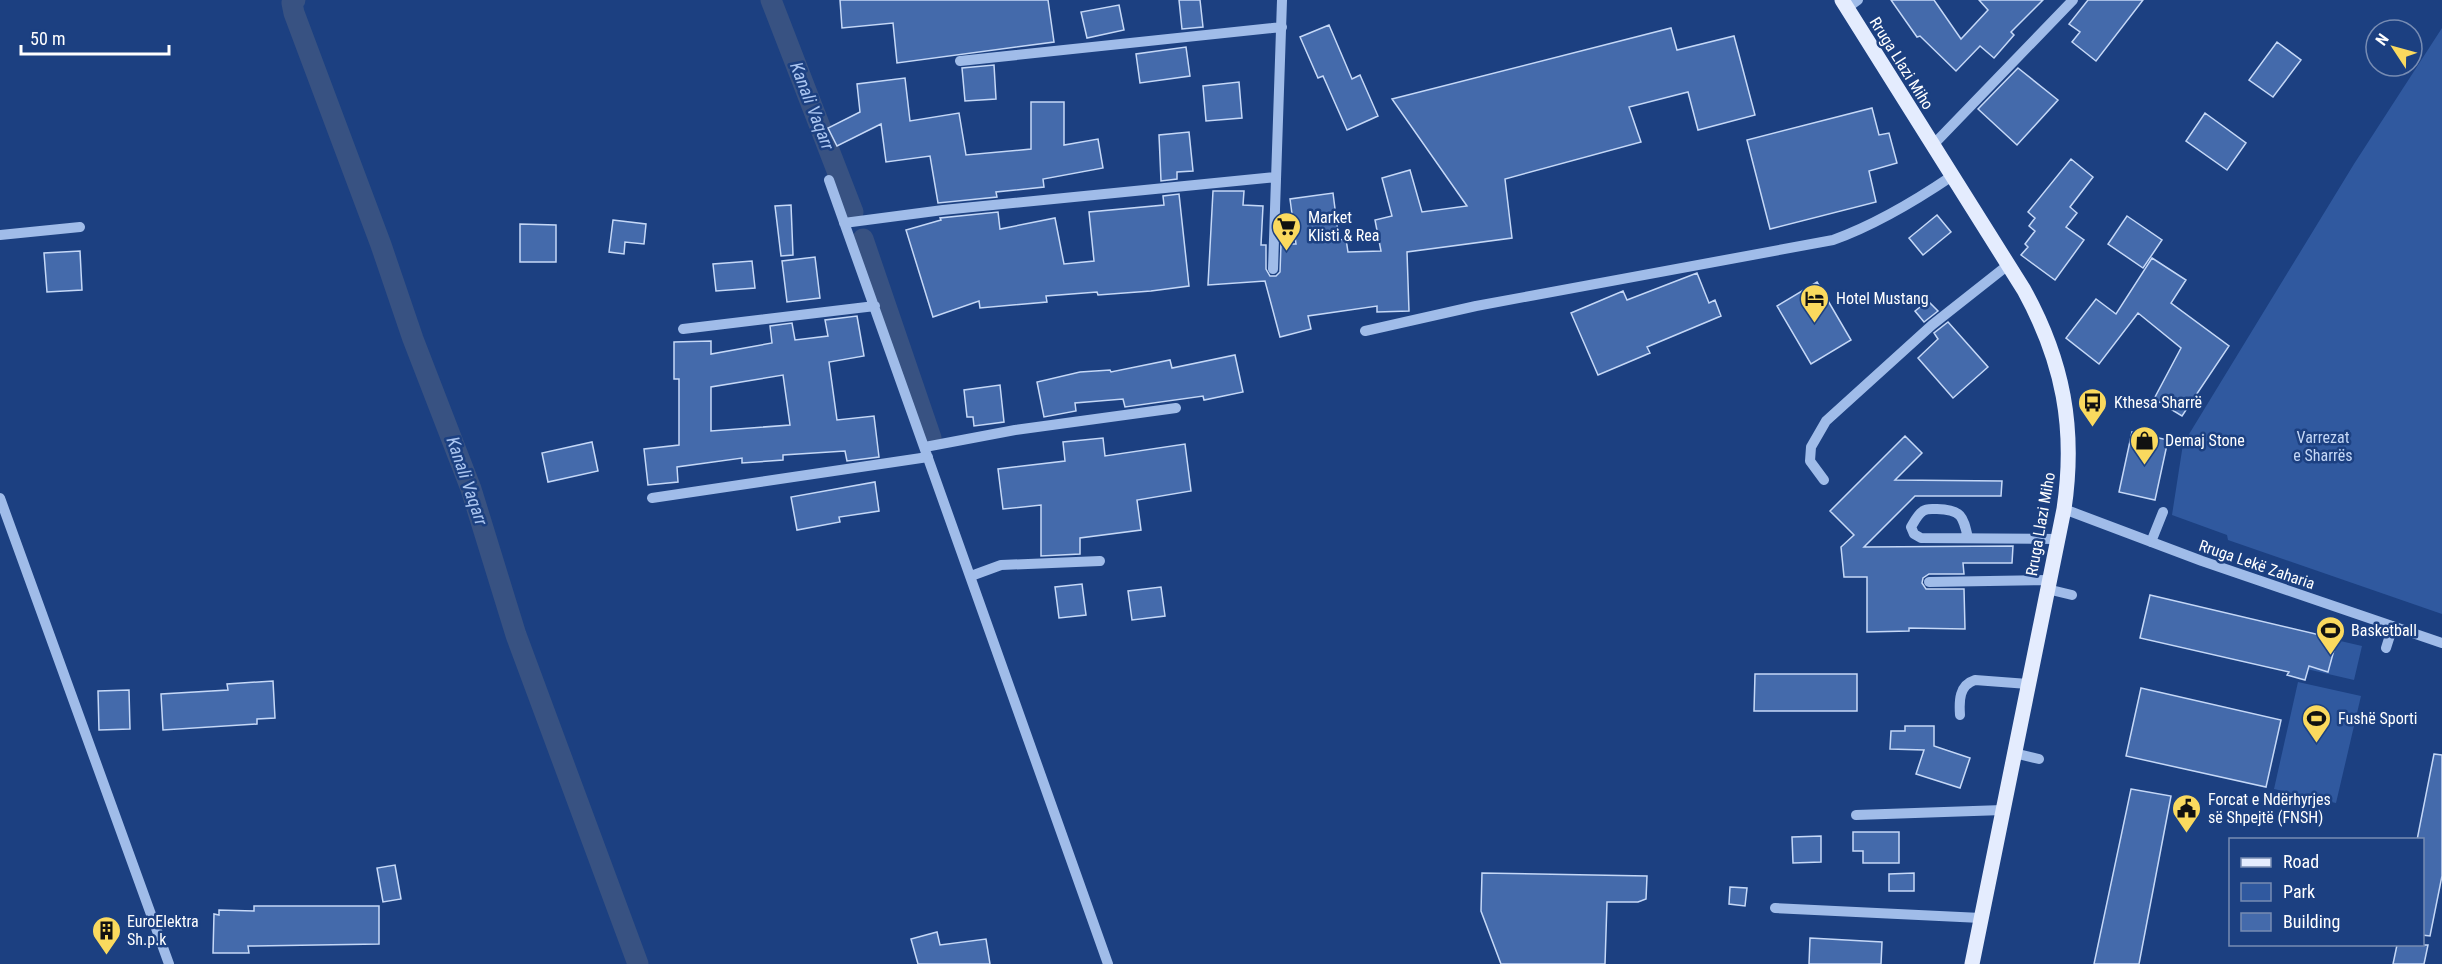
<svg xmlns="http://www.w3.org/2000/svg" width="2442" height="964" viewBox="0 0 2442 964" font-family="'Roboto Condensed',sans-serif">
	<rect width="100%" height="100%" fill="#1c4081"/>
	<path fill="#30599f" d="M 2442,28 L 2442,614 L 2228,540 L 2227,535 L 2172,515 L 2183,444 L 2354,164 Z
		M 2306,633 L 2362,646 L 2354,680 L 2298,667 Z
		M 2298,682 L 2361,696 L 2336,803 L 2274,789 Z"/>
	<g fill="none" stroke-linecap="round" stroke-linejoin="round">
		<path stroke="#385282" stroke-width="21" d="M 295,0 L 292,3 L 294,13 L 381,245 L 413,339 L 471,489 L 516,635 L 638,964
			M 771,0 L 853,212
			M 863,239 L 931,438"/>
	</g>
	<path fill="#446aab" stroke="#c5d8f7" stroke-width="1.5" fill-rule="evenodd" d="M 840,0 L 1048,0 L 1054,42 L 897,63 L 893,23 L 842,28 Z
		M 1179,0 L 1200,0 L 1203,27 L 1182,29 Z
		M 1891,0 L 1934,0 L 1961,39 L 1988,10 L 1979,0 L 2043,0 L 2011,32 L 2014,35 L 1994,58 L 1980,46 L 1956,71 L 1920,36 L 1917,37 Z
		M 2088,0 L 2143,0 L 2096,61 L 2072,42 L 2080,32 L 2069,24 Z
		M 1119,5 L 1124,30 L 1087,38 L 1081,12 Z
		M 1329,25 L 1352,79 L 1360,75 L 1378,116 L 1347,130 L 1323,76 L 1318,78 L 1300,37 Z
		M 1671,28 L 1677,50 L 1734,36 L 1755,115 L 1698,130 L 1688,92 L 1629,107 L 1641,142 L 1505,179 L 1512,238 L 1407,252 L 1409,311 L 1377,312 L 1377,306 L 1308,316 L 1311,329 L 1280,337 L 1265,281 L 1208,285 L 1213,191 L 1244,191 L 1243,205 L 1263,206 L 1261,245 L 1266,245 L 1266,269 L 1270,276 L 1276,276 L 1280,272 L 1281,244 L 1296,244 L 1290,199 L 1333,193 L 1339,240 L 1346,239 L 1348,252 L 1381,251 L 1375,220 L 1392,216 L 1382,178 L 1410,170 L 1422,212 L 1467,206 L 1392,99 Z
		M 2277,42 L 2301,60 L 2273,97 L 2249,80 Z
		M 1186,47 L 1190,76 L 1140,83 L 1136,54 Z
		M 994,65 L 996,99 L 965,101 L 962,68 Z
		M 2018,68 L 2058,100 L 2017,145 L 1978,109 Z
		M 905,78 L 910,121 L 959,113 L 966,155 L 1031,149 L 1031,102 L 1064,102 L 1064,145 L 1098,139 L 1103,168 L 1043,179 L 1044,187 L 996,192 L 997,197 L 938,203 L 930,156 L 886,162 L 881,124 L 837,146 L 828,128 L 860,112 L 857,84 Z
		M 1239,82 L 1242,118 L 1206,121 L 1203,86 Z
		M 1872,108 L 1879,135 L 1889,133 L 1897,163 L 1869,171 L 1876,202 L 1770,229 L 1747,140 Z
		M 2205,113 L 2246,143 L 2227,170 L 2186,141 Z
		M 1189,132 L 1193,171 L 1177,172 L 1177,179 L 1161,181 L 1159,135 Z
		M 2071,159 L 2093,177 L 2070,207 L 2077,213 L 2066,227 L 2084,240 L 2055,280 L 2021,255 L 2028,247 L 2025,244 L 2035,231 L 2029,226 L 2035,218 L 2028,212 Z
		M 1179,194 L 1189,286 L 1151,291 L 1098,295 L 1097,292 L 1046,296 L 1047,302 L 980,308 L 979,301 L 933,317 L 906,230 L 941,220 L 940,218 L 998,212 L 1000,229 L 1055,218 L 1064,264 L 1094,261 L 1089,212 L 1164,205 L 1163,196 Z
		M 791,205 L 793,255 L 781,256 L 775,206 Z
		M 1937,215 L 1951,232 L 1923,255 L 1909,238 Z
		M 2127,216 L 2162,240 L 2143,268 L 2108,244 Z
		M 613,220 L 646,224 L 644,244 L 625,242 L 624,254 L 609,252 Z
		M 520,224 L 556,225 L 556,262 L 520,262 Z
		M 80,251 L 82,290 L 47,292 L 44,253 Z
		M 815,257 L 820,298 L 787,302 L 782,261 Z
		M 2152,258 L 2186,280 L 2171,303 L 2229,346 L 2182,416 L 2154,399 L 2181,348 L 2138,313 L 2099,364 L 2066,338 L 2096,299 L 2116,314 Z
		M 752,261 L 755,288 L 716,291 L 713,264 Z
		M 1697,273 L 1709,303 L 1715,300 L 1721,316 L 1647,347 L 1650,353 L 1598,375 L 1571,313 L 1623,291 L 1627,300 Z
		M 1817,282 L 1851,340 L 1811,364 L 1777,306 Z
		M 1928,301 L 1938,311 L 1924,322 L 1915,311 Z
		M 857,316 L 864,356 L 829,362 L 837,420 L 874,416 L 879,457 L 847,461 L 845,451 L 783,455 L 783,460 L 742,463 L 742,458 L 677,467 L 678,482 L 648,485 L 644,449 L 679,445 L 679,379 L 674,379 L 674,342 L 711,341 L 711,354 L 772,343 L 770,326 L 792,323 L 795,340 L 828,336 L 825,320 ZM 783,375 L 790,425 L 711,431 L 711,387 Z
		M 1948,322 L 1988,367 L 1953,398 L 1918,358 L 1938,339 L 1934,333 Z
		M 1235,355 L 1243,392 L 1204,400 L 1203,396 L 1125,407 L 1123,399 L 1075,403 L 1076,411 L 1044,417 L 1037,382 L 1080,372 L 1110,370 L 1111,372 L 1170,360 L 1172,368 Z
		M 1000,385 L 1004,422 L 974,426 L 973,417 L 967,417 L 964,390 Z
		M 2132,432 L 2168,440 L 2155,500 L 2119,492 Z
		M 1905,436 L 1922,453 L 1895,480 L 2002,481 L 2001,496 L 1915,496 L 1864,547 L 2013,546 L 2012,563 L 1963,563 L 1964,574 L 1929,574 L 1923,578 L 1922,583 L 1926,589 L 1964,589 L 1965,629 L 1909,628 L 1909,631 L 1867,632 L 1867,577 L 1844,577 L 1841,547 L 1854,535 L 1830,511 Z
		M 1103,438 L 1105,456 L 1185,444 L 1191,491 L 1137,500 L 1141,530 L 1080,538 L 1080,554 L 1041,556 L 1041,505 L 1003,509 L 998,469 L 1065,461 L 1063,442 Z
		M 592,442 L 598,471 L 548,482 L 542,453 Z
		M 875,482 L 879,511 L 839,517 L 840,522 L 797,530 L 791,497 Z
		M 1082,584 L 1086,615 L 1059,618 L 1055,587 Z
		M 1161,587 L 1165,616 L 1132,620 L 1128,591 Z
		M 2150,595 L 2337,639 L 2328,672 L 2309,666 L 2305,680 L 2287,675 L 2289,672 L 2140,638 Z
		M 1755,674 L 1857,674 L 1857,711 L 1754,711 Z
		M 273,681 L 275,718 L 257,719 L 257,724 L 163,730 L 161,694 L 228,690 L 227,684 Z
		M 2141,688 L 2281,720 L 2266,787 L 2126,756 Z
		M 129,690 L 130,729 L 99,730 L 98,691 Z
		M 1905,726 L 1934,726 L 1934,746 L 1970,758 L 1960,788 L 1916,774 L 1924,750 L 1890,749 L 1891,731 L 1905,731 Z
		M 2434,754 L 2442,755 L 2442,876 L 2430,936 L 2422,935 L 2422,840 L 2417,840 Z
		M 2131,789 L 2171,796 L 2139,964 L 2094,964 Z
		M 1853,832 L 1899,832 L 1899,863 L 1863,863 L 1863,851 L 1853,851 Z
		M 1821,836 L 1821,862 L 1793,863 L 1792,837 Z
		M 395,865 L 401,899 L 383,902 L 377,868 Z
		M 1482,873 L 1647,876 L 1646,899 L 1638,902 L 1607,902 L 1605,964 L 1501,964 L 1481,911 Z
		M 1914,873 L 1914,891 L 1889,891 L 1889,874 Z
		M 1730,887 L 1747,888 L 1745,906 L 1729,904 Z
		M 254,906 L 379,906 L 379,944 L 248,946 L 249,953 L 213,953 L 214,914 L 219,915 L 219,910 L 254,911 Z
		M 937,932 L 940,945 L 986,939 L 990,964 L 918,964 L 911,939 Z
		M 1810,938 L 1882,942 L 1881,964 L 1809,964 Z
		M 2397,945 L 2428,945 L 2424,964 L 2393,964 Z"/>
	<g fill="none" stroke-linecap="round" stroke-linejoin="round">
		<path stroke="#a0bce9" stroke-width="10" d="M 1847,8 L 1858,0
			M 960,61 L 1282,27
			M 1933,145 L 2073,0
			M 829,180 L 1108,964
			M 844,223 L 943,210 L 1276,177
			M 0,235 L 80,227
			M 1273,269 L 1282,0
			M 683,329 L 875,306
			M 1365,331 L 1476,306 L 1833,240 C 1875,225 1915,201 1952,176
			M 925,447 L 1015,430 L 1176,408
			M 1824,480 L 1810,461 L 1811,447 L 1826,421 L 1932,325 L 2008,265
			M 0,498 L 169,964
			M 652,498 L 928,457
			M 2064,509 L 2202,561 L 2442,643
			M 1968,538 C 1963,516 1962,510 1937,509 C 1932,509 1927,508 1923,511 C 1918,514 1914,522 1911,527 L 1914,534 L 1921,538 L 2057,539
			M 2151,542 L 2163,512
			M 971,576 L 1001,565 L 1100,561
			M 1929,582 L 2049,580
			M 2047,589 L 2072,595
			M 2386,648 L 2393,626
			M 1960,715 C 1959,701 1959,685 1975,680 L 2028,684
			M 2014,753 L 2039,759
			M 1856,815 L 2003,810
			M 1775,908 L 1981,918"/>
		<path stroke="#e4ecfe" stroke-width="15" d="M 1842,0 L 2024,290 C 2063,361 2076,428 2064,509 L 1972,964"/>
	</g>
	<defs>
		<symbol id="supermarket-pin" viewBox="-11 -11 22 30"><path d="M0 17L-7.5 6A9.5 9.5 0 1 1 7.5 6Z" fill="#fad95e" stroke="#1c4081"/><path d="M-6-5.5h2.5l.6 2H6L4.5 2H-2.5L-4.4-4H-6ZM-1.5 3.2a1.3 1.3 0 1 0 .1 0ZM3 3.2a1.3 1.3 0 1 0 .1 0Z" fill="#111"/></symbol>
		<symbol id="hotel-pin" viewBox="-11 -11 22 30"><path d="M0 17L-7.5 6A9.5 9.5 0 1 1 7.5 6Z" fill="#fad95e" stroke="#1c4081"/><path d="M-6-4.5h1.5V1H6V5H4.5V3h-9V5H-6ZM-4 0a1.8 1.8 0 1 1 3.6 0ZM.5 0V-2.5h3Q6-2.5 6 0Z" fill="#111"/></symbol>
		<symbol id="bus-pin" viewBox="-11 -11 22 30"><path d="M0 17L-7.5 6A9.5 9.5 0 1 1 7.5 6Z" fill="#fad95e" stroke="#1c4081"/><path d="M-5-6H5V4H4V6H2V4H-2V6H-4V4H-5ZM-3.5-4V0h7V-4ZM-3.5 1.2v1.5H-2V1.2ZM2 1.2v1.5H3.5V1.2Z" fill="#111"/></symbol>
		<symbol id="shop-pin" viewBox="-11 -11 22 30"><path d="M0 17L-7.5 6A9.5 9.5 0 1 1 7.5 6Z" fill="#fad95e" stroke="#1c4081"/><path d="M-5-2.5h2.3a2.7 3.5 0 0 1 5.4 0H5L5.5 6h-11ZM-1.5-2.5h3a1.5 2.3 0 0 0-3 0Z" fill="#111"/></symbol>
		<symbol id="stadium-pin" viewBox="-11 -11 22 30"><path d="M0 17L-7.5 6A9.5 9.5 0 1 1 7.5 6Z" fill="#fad95e" stroke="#1c4081"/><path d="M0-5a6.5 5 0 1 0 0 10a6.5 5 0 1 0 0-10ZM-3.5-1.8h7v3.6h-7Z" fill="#111"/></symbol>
		<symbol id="civic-pin" viewBox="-11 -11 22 30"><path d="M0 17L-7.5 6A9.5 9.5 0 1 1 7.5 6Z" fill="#fad95e" stroke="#1c4081"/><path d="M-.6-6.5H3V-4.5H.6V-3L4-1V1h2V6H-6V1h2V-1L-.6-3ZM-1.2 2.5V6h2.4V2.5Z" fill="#111"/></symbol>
		<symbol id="building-pin" viewBox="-11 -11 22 30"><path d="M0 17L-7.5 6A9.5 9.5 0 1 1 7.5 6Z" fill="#fad95e" stroke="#1c4081"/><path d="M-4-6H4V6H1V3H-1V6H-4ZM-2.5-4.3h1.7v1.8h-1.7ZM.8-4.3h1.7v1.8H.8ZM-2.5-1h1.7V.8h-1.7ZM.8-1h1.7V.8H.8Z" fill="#111"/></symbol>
	</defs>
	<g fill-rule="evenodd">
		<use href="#supermarket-pin" x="1270" y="210" width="33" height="45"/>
		<use href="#hotel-pin" x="1798" y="282" width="33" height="45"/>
		<use href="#bus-pin" x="2076" y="386" width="33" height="45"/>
		<use href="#shop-pin" x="2128" y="424" width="33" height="45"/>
		<use href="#stadium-pin" x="2314" y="614" width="33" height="45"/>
		<use href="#stadium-pin" x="2300" y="702" width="33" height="45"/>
		<use href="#civic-pin" x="2170" y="792" width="33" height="45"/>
		<use href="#building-pin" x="90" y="914" width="33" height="45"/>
	</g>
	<g text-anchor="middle" stroke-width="5" stroke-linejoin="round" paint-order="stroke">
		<g font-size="16" fill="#fff" stroke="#1c4081">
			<text transform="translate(1902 63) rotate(58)" y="6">Rruga Llazi Miho</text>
			<text transform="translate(2040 524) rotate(-80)" y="6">Rruga Llazi Miho</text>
			<text transform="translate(2257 564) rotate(19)" y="6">Rruga Lekë Zaharia</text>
		</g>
		<g font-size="16" fill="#fff" stroke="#1c4081" text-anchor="start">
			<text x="1308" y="223">Market<tspan x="1308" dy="18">Klisti &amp; Rea</tspan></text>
			<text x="1836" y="304">Hotel Mustang</text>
			<text x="2114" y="408">Kthesa Sharrë</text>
			<text x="2165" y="446">Demaj Stone</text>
			<text x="2351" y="636">Basketball</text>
			<text x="2338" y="724">Fushë Sporti</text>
			<text x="2208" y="805">Forcat e Ndërhyrjes<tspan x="2208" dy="18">së Shpejtë (FNSH)</tspan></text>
			<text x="127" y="927">EuroElektra<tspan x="127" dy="18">Sh.p.k</tspan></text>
		</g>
		<g font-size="16" fill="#c5d8f7" stroke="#1c4081">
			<text x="2323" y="443">Varrezat<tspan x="2323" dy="18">e Sharrës</tspan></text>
		</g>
		<g font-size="18" font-style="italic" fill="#acc6f1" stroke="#1c4081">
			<text transform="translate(812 106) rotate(69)" y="6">Kanali Vaqarr</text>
			<text transform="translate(467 481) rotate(71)" y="6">Kanali Vaqarr</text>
		</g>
	</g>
	<rect x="2229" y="838" width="195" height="108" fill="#1c4081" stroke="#778cb3" stroke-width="1.5"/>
	<rect x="2241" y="858" width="30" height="9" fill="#e4ecfe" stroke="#778cb3" stroke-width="1.5"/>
	<text x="2283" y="868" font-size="18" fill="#ffffff">Road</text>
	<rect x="2241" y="883" width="30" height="18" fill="#30599f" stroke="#778cb3" stroke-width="1.5"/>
	<text x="2283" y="898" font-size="18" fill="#ffffff">Park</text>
	<rect x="2241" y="913" width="30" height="18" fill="#446aab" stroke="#778cb3" stroke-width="1.5"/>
	<text x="2283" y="928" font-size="18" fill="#ffffff">Building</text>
	<g transform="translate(2394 48) rotate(306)"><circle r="28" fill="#1c4081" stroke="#778cb3" stroke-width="1.5"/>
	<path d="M0-4.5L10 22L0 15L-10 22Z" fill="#fad95e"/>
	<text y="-9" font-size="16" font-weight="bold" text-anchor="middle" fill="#ffffff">N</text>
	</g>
	<path d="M21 45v9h148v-9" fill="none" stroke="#ffffff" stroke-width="3"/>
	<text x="30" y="45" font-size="18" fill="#ffffff" stroke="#1c4081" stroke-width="4.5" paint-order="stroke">50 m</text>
</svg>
